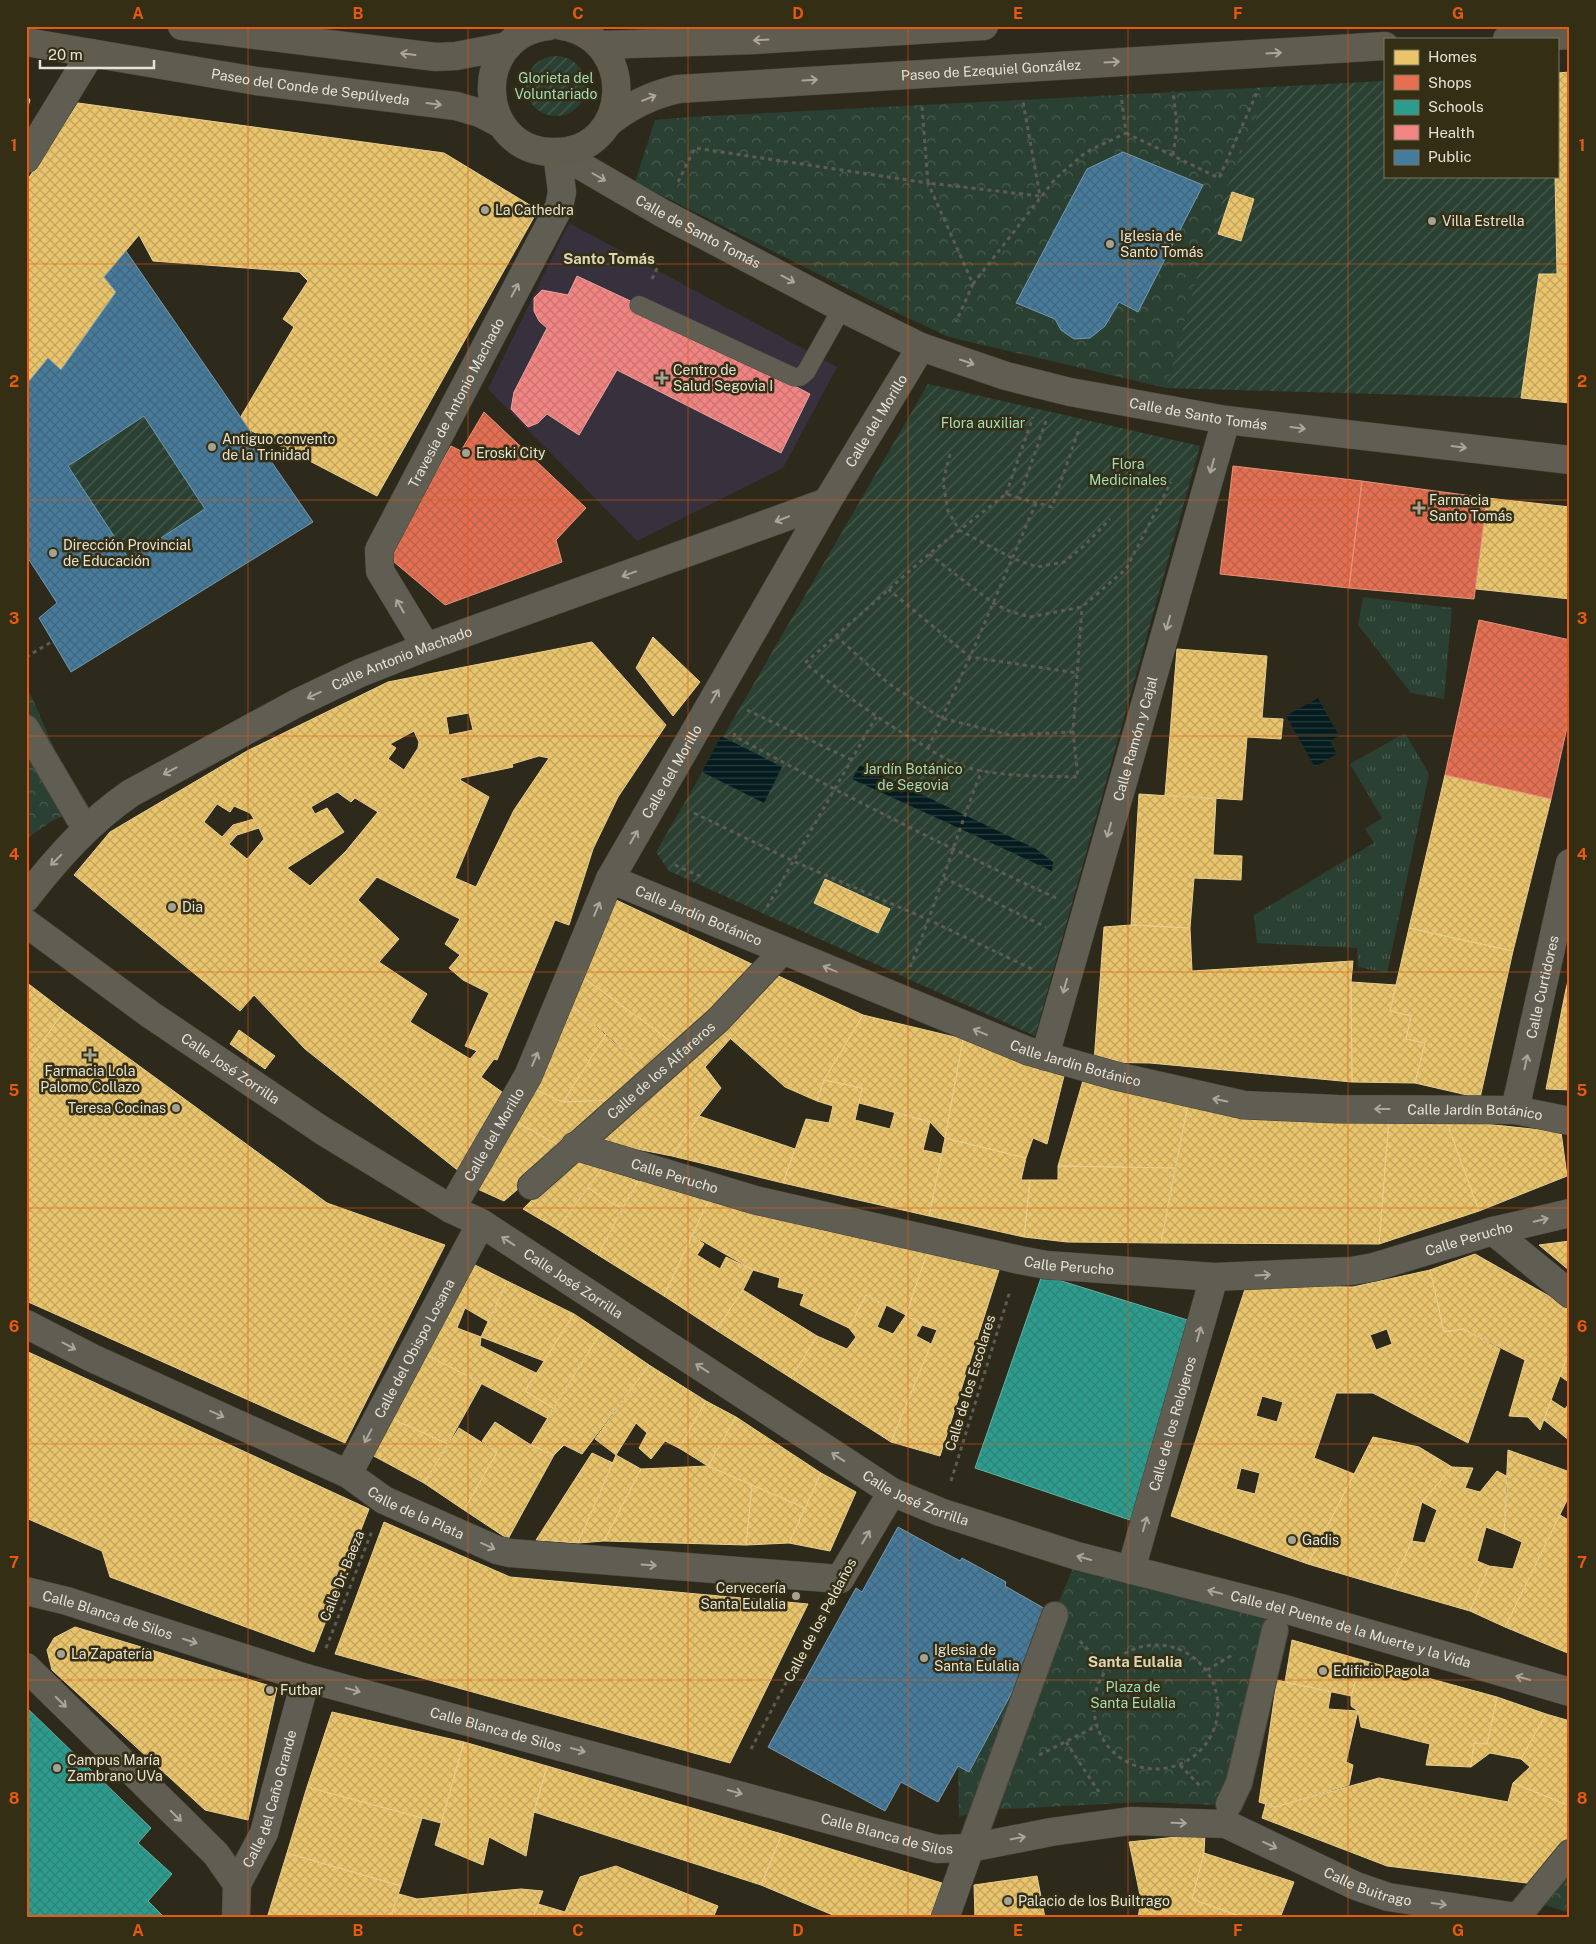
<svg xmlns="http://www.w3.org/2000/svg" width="1596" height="1944" viewBox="0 0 1596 1944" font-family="'Public Sans',sans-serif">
	<defs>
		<pattern id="grass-tufts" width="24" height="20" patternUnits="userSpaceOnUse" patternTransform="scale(1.25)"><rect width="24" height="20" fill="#2a4032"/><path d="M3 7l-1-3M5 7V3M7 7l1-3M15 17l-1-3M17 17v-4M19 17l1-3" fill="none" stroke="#495b4f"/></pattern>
		<pattern id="park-crowns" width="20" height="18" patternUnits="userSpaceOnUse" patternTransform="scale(1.25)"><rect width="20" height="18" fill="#2a4032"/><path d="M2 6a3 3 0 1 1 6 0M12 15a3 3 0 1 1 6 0" fill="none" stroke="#495b4f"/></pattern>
		<pattern id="garden-furrows" width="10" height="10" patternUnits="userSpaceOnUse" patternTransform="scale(1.25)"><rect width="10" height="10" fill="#2a4032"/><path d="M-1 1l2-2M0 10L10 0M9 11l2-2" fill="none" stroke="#495b4f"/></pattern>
		<pattern id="water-rules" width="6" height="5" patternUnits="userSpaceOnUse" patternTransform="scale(1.25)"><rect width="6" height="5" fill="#041c1f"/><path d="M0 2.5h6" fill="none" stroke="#293d3f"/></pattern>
		<pattern id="homes-cross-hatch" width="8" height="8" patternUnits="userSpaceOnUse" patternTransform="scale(1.25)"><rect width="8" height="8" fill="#e9c46a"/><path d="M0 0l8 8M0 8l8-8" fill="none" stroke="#c0a460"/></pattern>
		<pattern id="shops-cross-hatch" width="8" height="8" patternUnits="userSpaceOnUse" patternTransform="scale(1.25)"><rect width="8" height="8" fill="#e76f51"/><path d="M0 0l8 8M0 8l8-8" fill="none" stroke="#b6624c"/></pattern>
		<pattern id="schools-cross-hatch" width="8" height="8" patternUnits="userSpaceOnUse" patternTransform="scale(1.25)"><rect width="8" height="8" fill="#2a9d8f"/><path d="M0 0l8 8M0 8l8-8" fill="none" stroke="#328277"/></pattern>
		<pattern id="health-cross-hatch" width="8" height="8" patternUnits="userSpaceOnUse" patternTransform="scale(1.25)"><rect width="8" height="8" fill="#f28482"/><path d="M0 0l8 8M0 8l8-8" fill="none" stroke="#c77472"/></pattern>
		<pattern id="public-cross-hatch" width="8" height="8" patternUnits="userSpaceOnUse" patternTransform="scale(1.25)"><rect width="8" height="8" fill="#457b9d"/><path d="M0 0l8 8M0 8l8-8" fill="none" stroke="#456578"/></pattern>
	</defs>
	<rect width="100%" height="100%" fill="#2d2a1c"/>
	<path fill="#37313e" d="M 569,223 L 837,367 L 783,468 L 637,541 L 488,389 Z"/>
	<path fill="url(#grass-tufts)" d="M 1363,597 L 1452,608 L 1444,699 L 1411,693 L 1358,625 Z
		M 1405,733 L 1429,774 L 1387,973 L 1358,967 L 1357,948 L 1257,943 L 1254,915 L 1374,843 L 1365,829 L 1382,818 L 1350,764 Z"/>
	<path fill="url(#park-crowns)" d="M 1270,87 L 1231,177 L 1203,256 L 1166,388 L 949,337 L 878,304 L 635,182 L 655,120 L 690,117 Z
		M 26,684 L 80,807 L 52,821 L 26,839 Z
		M 1072,1570 L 1278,1619 L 1239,1783 L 1217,1805 L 1143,1802 L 984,1810 L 959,1817 L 958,1766 L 970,1772 L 1054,1614 Z
		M 1570,1875 L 1570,1913 L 1545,1905 Z"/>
	<path fill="url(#garden-furrows)" d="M526 86a30 30 0 1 1 60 0a30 30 0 1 1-60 0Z
		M 1385,81 L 1385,176 L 1555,176 L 1557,274 L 1539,275 L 1521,398 L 1166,388 L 1203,256 L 1231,177 L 1270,87 Z
		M 928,384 L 1200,446 L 1035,1036 L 669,871 L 656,852 Z
		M 144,416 L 205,509 L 129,559 L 68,466 Z"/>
	<path fill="url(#water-rules)" d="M 1318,698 L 1339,736 L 1330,741 L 1337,754 L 1315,767 L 1286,716 Z
		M 721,736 L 782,767 L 764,803 L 702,772 Z
		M 860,765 L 1036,849 L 1053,862 L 1052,871 L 852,779 Z"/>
	<path fill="url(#homes-cross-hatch)" stroke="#e8cd8a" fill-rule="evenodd" d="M 1570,72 L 1570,403 L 1521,398 L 1539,274 L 1557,274 L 1555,176 L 1557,176 L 1557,73 Z
		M 26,94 L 30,100 L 26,113 Z
		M 78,103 L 444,153 L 538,210 L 377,496 L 246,428 L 240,418 L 294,327 L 283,319 L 308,281 L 299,272 L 153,261 L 139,235 L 104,277 L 116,292 L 61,370 L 48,358 L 26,385 L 26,182 Z
		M 1232,192 L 1254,199 L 1241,241 L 1218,234 Z
		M 1487,498 L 1570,507 L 1570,599 L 1476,589 Z
		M 653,637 L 700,682 L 673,716 L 636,668 Z
		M 592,642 L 666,725 L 618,797 L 593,849 L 569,925 L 555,920 L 497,1060 L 494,1059 L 481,1077 L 509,1097 L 465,1176 L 305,1049 L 254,995 L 240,1011 L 74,875 L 110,832 L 247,751 L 388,682 ZM 469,713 L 473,730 L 449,735 L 446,717 ZM 414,731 L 419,742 L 418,748 L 404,770 L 388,759 L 396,748 L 390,744 ZM 539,756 L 549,758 L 514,810 L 476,887 L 455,878 L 489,797 L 460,780 L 461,778 L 513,767 L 512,764 ZM 337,792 L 351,802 L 355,798 L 378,812 L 346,851 L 310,886 L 287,868 L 344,832 L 327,808 L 315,814 L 311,807 ZM 217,804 L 230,812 L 234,806 L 250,813 L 254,819 L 233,825 L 222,837 L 204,822 ZM 259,828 L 264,839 L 247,859 L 229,844 L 237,835 ZM 377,877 L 460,919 L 445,944 L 460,955 L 449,968 L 463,980 L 489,993 L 465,1046 L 477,1051 L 470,1059 L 410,1022 L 427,994 L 379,962 L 399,939 L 358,900 Z
		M 1177,649 L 1267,656 L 1262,718 L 1283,719 L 1281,739 L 1247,737 L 1242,800 L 1165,795 Z
		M 1445,775 L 1551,799 L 1513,951 L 1409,928 Z
		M 1139,794 L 1216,799 L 1213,855 L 1242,856 L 1241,880 L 1194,878 L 1190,928 L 1131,925 Z
		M 825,879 L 890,909 L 878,933 L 814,903 Z
		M 614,899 L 756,966 L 676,1045 L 580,975 Z
		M 1131,925 L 1190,928 L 1192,971 L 1353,961 L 1351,982 L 1352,1082 L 1150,1063 L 1094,1062 L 1104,927 Z
		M 1409,928 L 1513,951 L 1480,1098 L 1415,1083 L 1425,1043 L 1406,1039 L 1411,1016 L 1390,1011 Z
		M 1570,973 L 1570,1090 L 1546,1089 L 1566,989 Z
		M 774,974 L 863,1015 L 824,1080 L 817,1101 L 785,1087 L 722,1031 Z
		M 580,975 L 676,1045 L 645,1070 L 569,1003 Z
		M 26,982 L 64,1011 L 26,1065 Z
		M 1351,982 L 1396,985 L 1390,1011 L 1411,1016 L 1406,1039 L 1425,1043 L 1415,1083 L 1352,1082 Z
		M 569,1003 L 606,1034 L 563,1102 L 532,1088 Z
		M 64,1011 L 327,1203 L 445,1245 L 345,1443 L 26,1301 L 26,1065 Z
		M 863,1015 L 963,1039 L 945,1138 L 930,1122 L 859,1103 L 862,1088 L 824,1080 Z
		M 239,1030 L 275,1056 L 265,1069 L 230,1044 Z
		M 722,1031 L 731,1038 L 705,1067 L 721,1088 L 699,1116 L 672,1156 L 596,1141 Z
		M 606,1034 L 645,1070 L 609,1100 L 563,1102 Z
		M 963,1039 L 1064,1076 L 1047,1144 L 1033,1138 L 1026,1158 L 945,1138 Z
		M 1084,1077 L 1188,1105 L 1175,1168 L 1058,1166 Z
		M 824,1080 L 862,1088 L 855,1120 L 890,1129 L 895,1112 L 930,1122 L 923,1150 L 942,1154 L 929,1216 L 783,1183 L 806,1119 L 829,1123 L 833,1106 L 817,1101 Z
		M 532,1088 L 563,1102 L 609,1100 L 565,1149 L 513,1120 Z
		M 1188,1105 L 1389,1119 L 1379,1244 L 1161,1243 Z
		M 699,1116 L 795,1149 L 783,1183 L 672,1156 Z
		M 1389,1119 L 1446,1120 L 1479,1211 L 1379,1244 Z
		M 513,1120 L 565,1149 L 504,1201 L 473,1187 Z
		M 1446,1120 L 1561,1132 L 1567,1176 L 1479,1211 Z
		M 945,1138 L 1026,1158 L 1021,1180 L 1030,1180 L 1024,1237 L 929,1216 Z
		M 574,1157 L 602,1168 L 557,1229 L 523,1209 Z
		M 1058,1166 L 1175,1168 L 1161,1243 L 1067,1242 L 1024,1237 L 1030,1180 L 1058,1180 Z
		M 602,1168 L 638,1181 L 622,1209 L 588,1188 Z
		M 638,1181 L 711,1195 L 664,1296 L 598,1255 Z
		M 588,1188 L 622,1209 L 598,1255 L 557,1229 Z
		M 711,1195 L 927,1253 L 906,1315 L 866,1295 L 849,1328 L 800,1305 L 804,1294 L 778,1287 L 780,1278 L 753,1270 L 692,1235 Z
		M 692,1235 L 704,1244 L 697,1255 L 720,1269 L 726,1257 L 753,1270 L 743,1290 L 716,1330 L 664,1296 Z
		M 1570,1241 L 1570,1271 L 1539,1245 Z
		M 927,1253 L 1000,1267 L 940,1456 L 891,1442 L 937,1330 L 922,1325 L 906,1315 Z
		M 1475,1254 L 1570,1308 L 1570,1349 L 1540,1430 L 1528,1417 L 1509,1416 L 1525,1360 L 1463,1329 L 1444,1332 L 1430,1270 Z
		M 469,1262 L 507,1281 L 489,1322 L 465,1308 L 457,1328 L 481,1337 L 480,1346 L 536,1373 L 525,1391 L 553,1408 L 547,1418 L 425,1354 Z
		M 1430,1270 L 1444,1332 L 1463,1329 L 1500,1349 L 1468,1443 L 1373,1393 L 1336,1393 L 1314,1458 L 1354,1474 L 1308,1564 L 1171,1516 L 1246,1286 L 1353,1287 ZM 1387,1329 L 1392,1344 L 1376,1350 L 1370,1335 ZM 1262,1396 L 1283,1402 L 1277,1422 L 1256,1416 ZM 1241,1468 L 1260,1473 L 1255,1494 L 1236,1489 Z
		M 507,1281 L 574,1314 L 544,1361 L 481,1337 Z
		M 743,1290 L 817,1336 L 791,1378 L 716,1330 Z
		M 866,1295 L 886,1306 L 877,1327 L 893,1334 L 906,1315 L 922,1325 L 916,1336 L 931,1344 L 891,1442 L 791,1378 L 817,1336 L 847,1349 L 856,1337 L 849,1328 Z
		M 574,1314 L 601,1332 L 553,1408 L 525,1391 Z
		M 601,1332 L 649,1365 L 582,1454 L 564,1445 L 554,1455 L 531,1445 Z
		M 1570,1349 L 1570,1383 L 1560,1376 Z
		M 26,1351 L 369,1509 L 314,1652 L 110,1577 L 102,1551 L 26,1518 Z
		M 425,1354 L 482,1383 L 448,1444 L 390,1418 Z
		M 649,1365 L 706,1401 L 679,1448 L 665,1441 L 651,1459 L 639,1448 L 647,1433 L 636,1423 L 616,1455 L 595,1439 Z
		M 1551,1400 L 1565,1409 L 1570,1402 L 1570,1441 L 1544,1420 Z
		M 706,1401 L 736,1417 L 708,1466 L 679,1448 Z
		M 736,1417 L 821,1473 L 805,1508 L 708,1466 Z
		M 390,1418 L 448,1444 L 424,1483 L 370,1454 Z
		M 495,1422 L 531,1445 L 554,1455 L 508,1539 L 464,1510 L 497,1452 L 482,1441 Z
		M 459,1428 L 497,1452 L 464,1510 L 424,1483 Z
		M 1373,1437 L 1419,1447 L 1452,1467 L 1422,1502 L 1412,1541 L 1390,1588 L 1308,1564 Z
		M 1508,1450 L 1570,1472 L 1570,1494 L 1505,1627 L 1470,1611 L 1489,1566 L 1513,1569 L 1522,1542 L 1504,1534 Z
		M 592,1453 L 613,1463 L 578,1543 L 536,1540 Z
		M 616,1455 L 641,1469 L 604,1541 L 578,1543 Z
		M 708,1466 L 752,1485 L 746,1545 L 604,1541 L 641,1469 Z
		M 1452,1467 L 1473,1468 L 1465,1488 L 1480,1492 L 1497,1471 L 1508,1477 L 1504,1534 L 1486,1527 L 1477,1561 L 1489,1566 L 1470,1611 L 1390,1588 L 1412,1541 L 1425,1543 L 1437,1510 L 1422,1502 Z
		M 821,1473 L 856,1492 L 830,1551 L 789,1543 Z
		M 752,1485 L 805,1508 L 789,1543 L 746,1545 Z
		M 1560,1515 L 1570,1521 L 1570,1565 L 1567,1574 L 1570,1576 L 1570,1654 L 1505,1627 Z
		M 384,1522 L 510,1577 L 808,1604 L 730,1763 L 335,1654 Z
		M 75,1627 L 277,1688 L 248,1820 L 205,1810 L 52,1670 L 47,1650 L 54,1638 Z
		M 1292,1640 L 1362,1660 L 1351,1696 L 1285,1682 Z
		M 1362,1660 L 1497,1697 L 1487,1744 L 1474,1743 L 1471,1767 L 1426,1765 L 1430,1744 L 1361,1727 L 1358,1711 L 1351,1706 L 1351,1696 Z
		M 1277,1680 L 1331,1692 L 1328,1709 L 1358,1711 L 1346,1762 L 1353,1765 L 1349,1785 L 1275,1807 L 1259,1802 Z
		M 1497,1697 L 1546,1714 L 1521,1759 L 1490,1753 L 1471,1767 L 1474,1743 L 1487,1744 Z
		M 332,1712 L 464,1742 L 441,1823 L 307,1787 Z
		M 1546,1714 L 1570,1721 L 1570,1806 L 1513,1783 L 1530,1767 L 1521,1759 Z
		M 464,1742 L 547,1766 L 534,1812 L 526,1856 L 489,1837 L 483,1865 L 435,1845 Z
		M 547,1766 L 782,1834 L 761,1885 L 534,1812 Z
		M 1379,1778 L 1508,1802 L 1513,1783 L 1570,1806 L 1570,1837 L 1527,1883 L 1387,1866 L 1262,1818 L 1266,1803 L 1275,1807 Z
		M 307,1787 L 422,1818 L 401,1886 L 287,1853 Z
		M 782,1834 L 942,1883 L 930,1918 L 840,1918 L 761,1885 Z
		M 1205,1834 L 1204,1853 L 1192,1899 L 1245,1918 L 1138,1918 L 1141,1900 L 1129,1842 Z
		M 287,1853 L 401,1886 L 390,1918 L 267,1918 Z
		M 1204,1853 L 1294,1882 L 1280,1918 L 1245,1918 L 1192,1899 Z
		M 616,1866 L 718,1906 L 713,1918 L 533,1918 L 538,1904 L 565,1912 L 580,1877 Z
		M 1037,1876 L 1045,1918 L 975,1918 L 974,1885 Z
		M 521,1889 L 543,1891 L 533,1918 L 390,1918 L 399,1894 L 417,1899 Z"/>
	<path fill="url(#shops-cross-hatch)" stroke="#e79278" d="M 484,412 L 586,508 L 556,540 L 562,562 L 445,605 L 387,556 L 451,446 L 461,451 Z
		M 1233,466 L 1362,481 L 1349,588 L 1220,574 Z
		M 1362,481 L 1487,498 L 1474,599 L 1349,588 Z
		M 1479,620 L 1570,640 L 1570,714 L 1551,799 L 1445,775 Z"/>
	<path fill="url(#schools-cross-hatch)" stroke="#62b2a4" d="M 1042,1275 L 1194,1322 L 1133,1521 L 975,1468 Z
		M 26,1707 L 151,1828 L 138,1843 L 172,1874 L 148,1901 L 165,1918 L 26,1918 Z"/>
	<path fill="url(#health-cross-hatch)" stroke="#eea09b" d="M 577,276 L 639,305 L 810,394 L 781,453 L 617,370 L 579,435 L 547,414 L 538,423 L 528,427 L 511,409 L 514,392 L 547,328 L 539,321 L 534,311 L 534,298 L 542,290 L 568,295 Z"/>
	<path fill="url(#public-cross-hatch)" stroke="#759aae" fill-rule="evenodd" d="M 1123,152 L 1203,185 L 1138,312 L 1119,302 L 1105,326 L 1090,338 L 1074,339 L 1061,330 L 1055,319 L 1016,303 L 1087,169 Z
		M 126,251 L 313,522 L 71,672 L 39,618 L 57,603 L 26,555 L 26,385 L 48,358 L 61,370 L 116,292 L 104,277 ZM 144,416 L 205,509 L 129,559 L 68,466 Z
		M 898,1527 L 960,1561 L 962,1558 L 1006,1582 L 1005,1586 L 1054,1614 L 969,1772 L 958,1766 L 938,1802 L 901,1782 L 885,1811 L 768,1747 L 856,1588 L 862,1592 Z"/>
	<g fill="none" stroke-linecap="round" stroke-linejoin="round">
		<defs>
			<path id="service" d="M 639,305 L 794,377 L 800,377 L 806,372 L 842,308"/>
			<g id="pedestrian">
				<path d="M 26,728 L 86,830"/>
				<path id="s1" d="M 531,1186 L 718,1020 L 784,950"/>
				<path d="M 1229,1804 L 1239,1783 L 1275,1630"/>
				<path d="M 970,1848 L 1055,1615"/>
				<path d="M 1518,1916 L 1570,1853"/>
			</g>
			<g id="minor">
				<path id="s2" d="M 557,152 L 662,213 L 842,308 L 921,347 L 1006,376 L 1070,392 L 1226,420 L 1570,460"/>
				<path d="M 26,159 L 91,53"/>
				<path id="s3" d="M 426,647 L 380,571 L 379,550 L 559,207 L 562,192 L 557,152"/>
				<path id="s4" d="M 610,879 L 1028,1051 L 1116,1076 L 1244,1105 L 1337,1109 L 1515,1110 L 1570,1121"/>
				<path id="s5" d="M 1045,1056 L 1226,420"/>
				<path id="s6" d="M 1515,1110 L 1570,863"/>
				<path id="s7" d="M 575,1146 L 755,1200 L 1020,1260 L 1046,1265 L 1214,1277 L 1351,1271 L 1374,1267 L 1493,1231 L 1570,1213"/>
				<path id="s8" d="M 451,1209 L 528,1076 L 610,879 L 827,502"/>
				<path d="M 1493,1231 L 1570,1294"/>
				<path id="s9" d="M 26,1324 L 92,1358 L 348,1474 L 384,1500 L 497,1550 L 510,1553 L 840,1579 L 892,1492"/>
				<path id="s10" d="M 348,1474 L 481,1223"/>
				<path id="s11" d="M 1131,1570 L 1214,1277"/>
				<path id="s12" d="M 26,1591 L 67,1601 L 306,1678 L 937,1849 L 970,1848 L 1051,1832 L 1130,1821 L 1226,1824 L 1356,1886 L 1388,1897 L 1523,1918"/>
				<path d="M 26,1667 L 216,1854 L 237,1884"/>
				<path id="s13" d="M 236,1918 L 237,1884 L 264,1833 L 306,1678"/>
				<path d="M 945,1918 L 970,1848"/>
			</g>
			<g id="tertiary">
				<path id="s14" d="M 26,898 C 57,858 90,821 131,793 L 297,703 L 360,673 L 426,647 L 827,502 L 921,347"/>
				<path id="s15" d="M 26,923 L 151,1015 L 323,1131 L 451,1209 L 481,1223 L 892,1492 L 940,1512 L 1077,1556 L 1281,1608 L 1570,1692"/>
			</g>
			<g id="primary">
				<path d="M 182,26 L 436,57 L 456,56 L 508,46"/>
				<path d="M 549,26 C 469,34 475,153 555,152 C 632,152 639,39 562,26"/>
				<path d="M 1507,39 L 1570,35"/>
				<path id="s16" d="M 26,42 L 256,81 L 456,106 L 480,113 L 501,124"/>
				<path d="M 600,45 L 755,40 L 984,26"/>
				<path id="s17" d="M 608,123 C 629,106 651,95 678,89 L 1385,46"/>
			</g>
		</defs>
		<use href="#service" stroke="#474439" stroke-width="19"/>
		<use href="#pedestrian" stroke="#474439" stroke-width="28"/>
		<use href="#minor" stroke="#474439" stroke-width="29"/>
		<use href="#tertiary" stroke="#474439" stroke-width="29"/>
		<use href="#primary" stroke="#474439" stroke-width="29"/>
		<path stroke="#5d5b52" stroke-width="3" stroke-dasharray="4 4" stroke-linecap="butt" d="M 922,107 L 928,183 L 1040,196 L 1023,102
			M 1126,133 L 1219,178 L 1259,88
			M 1173,155 L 1177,127 L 1173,91
			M 678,182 L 695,148 L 928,183 L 973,284 L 956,322
			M 652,279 L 659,264
			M 973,284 L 1055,179 L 1086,152 L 1126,133 L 1121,95
			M 1046,421 L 1019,498 L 1052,507 L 1079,429
			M 950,454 L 943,482 L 948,511 L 959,530 L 1012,558 L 1037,567 L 1064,562 L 1085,545 L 1110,519
			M 1006,494 L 1033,417
			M 1019,498 L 1006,494 L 929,554 L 805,663 C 841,692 874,716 914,740 C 928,748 942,758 957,764 C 989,777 1043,776 1078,777 L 1073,732 L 1082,607
			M 929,554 L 993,603 L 1009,611 L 1030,617 L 1082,607 L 1126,569 L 1171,482
			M 888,589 L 970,657 L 1077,673
			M 836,636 L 888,683 L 941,718 L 1010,735 L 1073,732
			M 26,657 L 53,641
			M 747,710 L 850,759
			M 735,733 L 734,736 C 840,793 946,847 1056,898
			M 928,748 L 970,657 L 1036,503
			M 694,813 L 793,861 L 929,920 L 1034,970
			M 675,865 L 702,877
			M 944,878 L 1046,927
			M 767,907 L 876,717
			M 910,967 C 937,902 956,835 982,770
			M 951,1481 L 1010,1291
			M 1080,1641 L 1107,1670
			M1094 1707a62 62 0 1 1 124 0a62 62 0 1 1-124 0Z
			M 326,1648 L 372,1531
			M 1207,1670 L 1234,1654
			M 1066,1742 L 1099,1792
			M 751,1749 L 824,1611
			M 1039,1755 L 1097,1726
			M 1180,1765 L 1200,1786"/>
		<use href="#service" stroke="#605e53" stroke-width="18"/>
		<use href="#pedestrian" stroke="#605e53" stroke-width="26"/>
		<use href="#minor" stroke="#605e53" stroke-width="28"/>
		<use href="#tertiary" stroke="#605e53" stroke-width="28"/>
		<use href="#primary" stroke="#605c4e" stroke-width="28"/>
	</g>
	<defs><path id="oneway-shaft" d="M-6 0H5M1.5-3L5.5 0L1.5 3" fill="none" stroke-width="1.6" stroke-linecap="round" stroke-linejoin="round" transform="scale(1.25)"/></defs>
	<g stroke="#aaa698">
		<use href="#oneway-shaft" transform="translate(761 40) rotate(177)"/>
		<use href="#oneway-shaft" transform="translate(1274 53) rotate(-3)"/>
		<use href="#oneway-shaft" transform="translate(408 54) rotate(-173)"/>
		<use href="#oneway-shaft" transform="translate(1112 62) rotate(-3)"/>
		<use href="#oneway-shaft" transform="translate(810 80) rotate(-3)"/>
		<use href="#oneway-shaft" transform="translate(649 98) rotate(-22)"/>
		<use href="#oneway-shaft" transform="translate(434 104) rotate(7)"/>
	</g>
	<g stroke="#aaa79a">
		<use href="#oneway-shaft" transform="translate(599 177) rotate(30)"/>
		<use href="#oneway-shaft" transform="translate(788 279) rotate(28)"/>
		<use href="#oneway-shaft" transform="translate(515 290) rotate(-62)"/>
		<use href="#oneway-shaft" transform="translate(967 362) rotate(19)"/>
		<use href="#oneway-shaft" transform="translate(1298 428) rotate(7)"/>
		<use href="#oneway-shaft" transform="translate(1459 447) rotate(7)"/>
		<use href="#oneway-shaft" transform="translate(1212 466) rotate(106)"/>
		<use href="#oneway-shaft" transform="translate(782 519) rotate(159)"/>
		<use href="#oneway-shaft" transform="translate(629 574) rotate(160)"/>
		<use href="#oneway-shaft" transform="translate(400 606) rotate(-120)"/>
		<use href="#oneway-shaft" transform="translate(1168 623) rotate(106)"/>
		<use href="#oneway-shaft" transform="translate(314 695) rotate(155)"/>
		<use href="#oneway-shaft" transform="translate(715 696) rotate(-60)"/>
		<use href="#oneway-shaft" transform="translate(170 771) rotate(152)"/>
		<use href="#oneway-shaft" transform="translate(1109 830) rotate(106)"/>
		<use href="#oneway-shaft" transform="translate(634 837) rotate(-60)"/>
		<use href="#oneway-shaft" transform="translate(56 860) rotate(135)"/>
		<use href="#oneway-shaft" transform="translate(597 909) rotate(-67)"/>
		<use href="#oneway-shaft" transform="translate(830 969) rotate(-157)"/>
		<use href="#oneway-shaft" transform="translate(1065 986) rotate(106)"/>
		<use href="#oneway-shaft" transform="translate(980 1032) rotate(-157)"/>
		<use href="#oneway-shaft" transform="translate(535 1059) rotate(-67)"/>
		<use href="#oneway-shaft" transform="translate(1526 1062) rotate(-78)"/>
		<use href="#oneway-shaft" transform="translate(1220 1100) rotate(-168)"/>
		<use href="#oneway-shaft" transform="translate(1382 1109) rotate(-180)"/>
		<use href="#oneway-shaft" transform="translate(1541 1220) rotate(-13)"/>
		<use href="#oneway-shaft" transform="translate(508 1241) rotate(-147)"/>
		<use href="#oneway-shaft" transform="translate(1263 1275) rotate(-3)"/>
		<use href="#oneway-shaft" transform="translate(1199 1334) rotate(-74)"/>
		<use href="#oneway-shaft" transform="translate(69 1346) rotate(28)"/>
		<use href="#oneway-shaft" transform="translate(702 1368) rotate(-147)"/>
		<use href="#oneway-shaft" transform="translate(217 1414) rotate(24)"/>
		<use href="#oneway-shaft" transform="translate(368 1436) rotate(118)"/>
		<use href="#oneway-shaft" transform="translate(838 1457) rotate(-147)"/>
		<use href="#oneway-shaft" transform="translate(1145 1524) rotate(-74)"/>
		<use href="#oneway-shaft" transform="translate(866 1537) rotate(-59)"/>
		<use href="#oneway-shaft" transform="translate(488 1546) rotate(24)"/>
		<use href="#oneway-shaft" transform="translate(1084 1558) rotate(-165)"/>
		<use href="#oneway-shaft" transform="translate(649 1565) rotate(4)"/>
		<use href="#oneway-shaft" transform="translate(1215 1592) rotate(-166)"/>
		<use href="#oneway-shaft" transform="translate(190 1641) rotate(18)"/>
		<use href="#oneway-shaft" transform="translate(1523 1678) rotate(-164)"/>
		<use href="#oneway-shaft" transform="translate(353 1690) rotate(15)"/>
		<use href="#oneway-shaft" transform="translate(61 1702) rotate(45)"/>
		<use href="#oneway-shaft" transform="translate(578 1750) rotate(15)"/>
		<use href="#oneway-shaft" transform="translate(735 1792) rotate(15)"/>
		<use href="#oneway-shaft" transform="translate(176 1816) rotate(45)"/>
		<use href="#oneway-shaft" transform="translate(1179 1823) rotate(2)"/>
		<use href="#oneway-shaft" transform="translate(1018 1838) rotate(-10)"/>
		<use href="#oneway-shaft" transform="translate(1270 1845) rotate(25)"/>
		<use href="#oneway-shaft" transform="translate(1439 1904) rotate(8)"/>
	</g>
	<path fill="none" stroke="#e8590c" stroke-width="1" stroke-opacity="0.55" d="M 248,26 L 248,1918M 468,26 L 468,1918M 688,26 L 688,1918M 908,26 L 908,1918M 1128,26 L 1128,1918M 1348,26 L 1348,1918M 26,264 L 1570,264M 26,500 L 1570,500M 26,736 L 1570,736M 26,972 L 1570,972M 26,1208 L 1570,1208M 26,1444 L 1570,1444M 26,1680 L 1570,1680"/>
	<g fill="#a5a294" stroke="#342e15" stroke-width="2">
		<circle cx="485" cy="210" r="5"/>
		<circle cx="1432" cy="221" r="5"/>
		<circle cx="1110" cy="244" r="5"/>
		<path d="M659.5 370.5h5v5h5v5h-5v5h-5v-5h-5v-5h5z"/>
		<circle cx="212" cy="447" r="5"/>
		<circle cx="466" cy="453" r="5"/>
		<path d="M1416.5 500.5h5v5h5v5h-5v5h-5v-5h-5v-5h5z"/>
		<circle cx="53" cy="553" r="5"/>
		<circle cx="172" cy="907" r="5"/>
		<path d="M87.5 1047.5h5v5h5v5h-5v5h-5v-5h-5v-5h5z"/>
		<circle cx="176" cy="1108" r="5"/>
		<circle cx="1292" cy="1540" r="5"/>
		<circle cx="796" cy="1596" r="5"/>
		<circle cx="61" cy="1654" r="5"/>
		<circle cx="924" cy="1658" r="5"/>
		<circle cx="1323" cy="1671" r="5"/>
		<circle cx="270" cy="1690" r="5"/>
		<circle cx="57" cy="1768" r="5"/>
		<circle cx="1008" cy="1901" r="5"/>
	</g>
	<g text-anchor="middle" stroke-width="5" stroke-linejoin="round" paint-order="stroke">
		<g font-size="14" fill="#e6e3d4" stroke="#342e15">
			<text dy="5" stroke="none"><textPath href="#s17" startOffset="392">Paseo de Ezequiel González</textPath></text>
			<text dy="5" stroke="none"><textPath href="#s16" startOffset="288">Paseo del Conde de Sepúlveda</textPath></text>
			<text dy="5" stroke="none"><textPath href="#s2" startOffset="162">Calle de Santo Tomás</textPath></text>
			<text dy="5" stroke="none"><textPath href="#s3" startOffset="276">Travesía de Antonio Machado</textPath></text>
			<text dy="5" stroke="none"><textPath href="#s2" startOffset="699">Calle de Santo Tomás</textPath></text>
			<text dy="5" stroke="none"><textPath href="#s14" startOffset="1000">Calle del Morillo</textPath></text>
			<text dy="5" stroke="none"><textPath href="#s14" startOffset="452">Calle Antonio Machado</textPath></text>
			<text dy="5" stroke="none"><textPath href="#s5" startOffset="330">Calle Ramón y Cajal</textPath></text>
			<text dy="5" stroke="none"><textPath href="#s8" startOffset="491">Calle del Morillo</textPath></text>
			<text dy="5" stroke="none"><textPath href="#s4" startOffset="96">Calle Jardín Botánico</textPath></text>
			<text dy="5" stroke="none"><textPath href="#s6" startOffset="126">Calle Curtidores</textPath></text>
			<text dy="5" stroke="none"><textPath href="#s4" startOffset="501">Calle Jardín Botánico</textPath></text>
			<text dy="5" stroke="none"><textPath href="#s15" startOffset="251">Calle José Zorrilla</textPath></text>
			<text dy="5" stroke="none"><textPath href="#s1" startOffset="174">Calle de los Alfareros</textPath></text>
			<text dy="5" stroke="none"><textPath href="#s4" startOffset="906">Calle Jardín Botánico</textPath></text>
			<text dy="5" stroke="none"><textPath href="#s8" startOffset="86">Calle del Morillo</textPath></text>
			<text dy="5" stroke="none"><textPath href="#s7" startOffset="104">Calle Perucho</textPath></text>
			<text dy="5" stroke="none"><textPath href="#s7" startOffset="914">Calle Perucho</textPath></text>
			<text dy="5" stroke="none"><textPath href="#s7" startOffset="509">Calle Perucho</textPath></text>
			<text dy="5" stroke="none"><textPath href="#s15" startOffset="656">Calle José Zorrilla</textPath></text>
			<text dy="5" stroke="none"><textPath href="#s10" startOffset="142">Calle del Obispo Losana</textPath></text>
			<text transform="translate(970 1383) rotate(-73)" y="5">Calle de los Escolares</text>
			<text dy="5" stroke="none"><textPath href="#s11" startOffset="152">Calle de los Relojeros</textPath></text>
			<text dy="5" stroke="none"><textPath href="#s15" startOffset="1061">Calle José Zorrilla</textPath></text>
			<text dy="5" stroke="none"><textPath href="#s9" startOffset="434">Calle de la Plata</textPath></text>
			<text transform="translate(342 1576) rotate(-68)" y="5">Calle Dr. Baeza</text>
			<text dy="5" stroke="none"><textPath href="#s12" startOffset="85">Calle Blanca de Silos</textPath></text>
			<text transform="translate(820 1620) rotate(-62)" y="5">Calle de los Peldaños</text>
			<text dy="5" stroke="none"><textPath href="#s15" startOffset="1516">Calle del Puente de la Muerte y la Vida</textPath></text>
			<text dy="5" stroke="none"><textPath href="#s12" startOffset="490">Calle Blanca de Silos</textPath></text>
			<text dy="5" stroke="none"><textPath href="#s13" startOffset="126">Calle del Caño Grande</textPath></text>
			<text dy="5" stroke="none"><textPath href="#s12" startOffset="895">Calle Blanca de Silos</textPath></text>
			<text dy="5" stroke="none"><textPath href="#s12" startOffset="1394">Calle Buitrago</textPath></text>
		</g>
		<g font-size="14" fill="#a2dcbb" stroke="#342e15">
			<text x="556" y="83">Glorieta del<tspan x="556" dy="16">Voluntariado</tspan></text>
			<text x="983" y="428">Flora auxiliar</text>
			<text x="1128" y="469">Flora<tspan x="1128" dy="16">Medicinales</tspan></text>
			<text x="913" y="774">Jardín Botánico<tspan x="913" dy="16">de Segovia</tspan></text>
			<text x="1133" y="1692">Plaza de<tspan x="1133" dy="16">Santa Eulalia</tspan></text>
		</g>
		<g font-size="14" fill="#e6e3d4" stroke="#342e15" text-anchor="start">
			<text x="495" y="215">La Cathedra</text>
			<text x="1442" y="226">Villa Estrella</text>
			<text x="1120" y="241">Iglesia de<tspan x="1120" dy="16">Santo Tomás</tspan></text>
			<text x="673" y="375">Centro de<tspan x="673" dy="16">Salud Segovia I</tspan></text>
			<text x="222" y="444">Antiguo convento<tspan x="222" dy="16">de la Trinidad</tspan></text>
			<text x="476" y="458">Eroski City</text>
			<text x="1429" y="505">Farmacia<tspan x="1429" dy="16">Santo Tomás</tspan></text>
			<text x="63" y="550">Dirección Provincial<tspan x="63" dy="16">de Educación</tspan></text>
			<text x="182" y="912">Dia</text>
			<text x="90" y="1076" text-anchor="middle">Farmacia Lola<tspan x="90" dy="16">Palomo Collazo</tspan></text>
			<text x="166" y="1113" text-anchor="end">Teresa Cocinas</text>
			<text x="1302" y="1545">Gadis</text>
			<text x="786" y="1593" text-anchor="end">Cervecería<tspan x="786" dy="16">Santa Eulalia</tspan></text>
			<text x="934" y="1655">Iglesia de<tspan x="934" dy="16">Santa Eulalia</tspan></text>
			<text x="71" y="1659">La Zapatería</text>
			<text x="1333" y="1676">Edificio Pagola</text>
			<text x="280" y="1695">Futbar</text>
			<text x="67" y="1765">Campus María<tspan x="67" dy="16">Zambrano UVa</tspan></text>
			<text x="1018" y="1906">Palacio de los Builtrago</text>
		</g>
		<g font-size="15" font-weight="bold" fill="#dbd5b6" stroke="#342e15">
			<text x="609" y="264">Santo Tomás</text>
			<text x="1135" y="1667">Santa Eulalia</text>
		</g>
	</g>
	<rect width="1596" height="1944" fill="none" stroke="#342e15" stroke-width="55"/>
	<rect x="1384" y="38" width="175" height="140" fill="#342e15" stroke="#7b7661"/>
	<rect x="1394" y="50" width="25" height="15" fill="#e9c46a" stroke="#7b7661"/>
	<text x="1428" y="62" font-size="15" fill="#e6e3d4">Homes</text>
	<rect x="1394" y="75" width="25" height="15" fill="#e76f51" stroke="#7b7661"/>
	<text x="1428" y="88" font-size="15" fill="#e6e3d4">Shops</text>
	<rect x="1394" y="100" width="25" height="15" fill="#2a9d8f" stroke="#7b7661"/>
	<text x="1428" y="112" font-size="15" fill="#e6e3d4">Schools</text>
	<rect x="1394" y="125" width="25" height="15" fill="#f28482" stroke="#7b7661"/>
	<text x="1428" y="138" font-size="15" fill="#e6e3d4">Health</text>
	<rect x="1394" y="150" width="25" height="15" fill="#457b9d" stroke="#7b7661"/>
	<text x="1428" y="162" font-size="15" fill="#e6e3d4">Public</text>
	<path d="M40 60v8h114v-8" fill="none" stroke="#e6e3d4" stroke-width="2.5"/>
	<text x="48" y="60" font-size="15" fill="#e6e3d4" stroke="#342e15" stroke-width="4" paint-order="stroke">20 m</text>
	<rect x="28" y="28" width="1540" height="1888" fill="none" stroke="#e8590c" stroke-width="2"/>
	<g font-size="16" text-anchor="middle" font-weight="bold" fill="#e8590c">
		<text x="138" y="19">A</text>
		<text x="358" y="19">B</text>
		<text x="578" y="19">C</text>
		<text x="798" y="19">D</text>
		<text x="1018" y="19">E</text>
		<text x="1238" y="19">F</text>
		<text x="1458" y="19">G</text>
		<text x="14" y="151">1</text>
		<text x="1582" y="151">1</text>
		<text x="14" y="387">2</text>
		<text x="1582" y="387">2</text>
		<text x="14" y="624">3</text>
		<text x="1582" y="624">3</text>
		<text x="14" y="860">4</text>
		<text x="1582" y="860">4</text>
		<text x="14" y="1096">5</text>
		<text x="1582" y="1096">5</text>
		<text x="14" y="1332">6</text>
		<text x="1582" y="1332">6</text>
		<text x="14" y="1568">7</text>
		<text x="1582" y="1568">7</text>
		<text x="14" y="1804">8</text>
		<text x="1582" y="1804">8</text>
		<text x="138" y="1936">A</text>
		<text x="358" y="1936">B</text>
		<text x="578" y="1936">C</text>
		<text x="798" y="1936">D</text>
		<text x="1018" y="1936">E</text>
		<text x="1238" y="1936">F</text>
		<text x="1458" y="1936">G</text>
	</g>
</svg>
